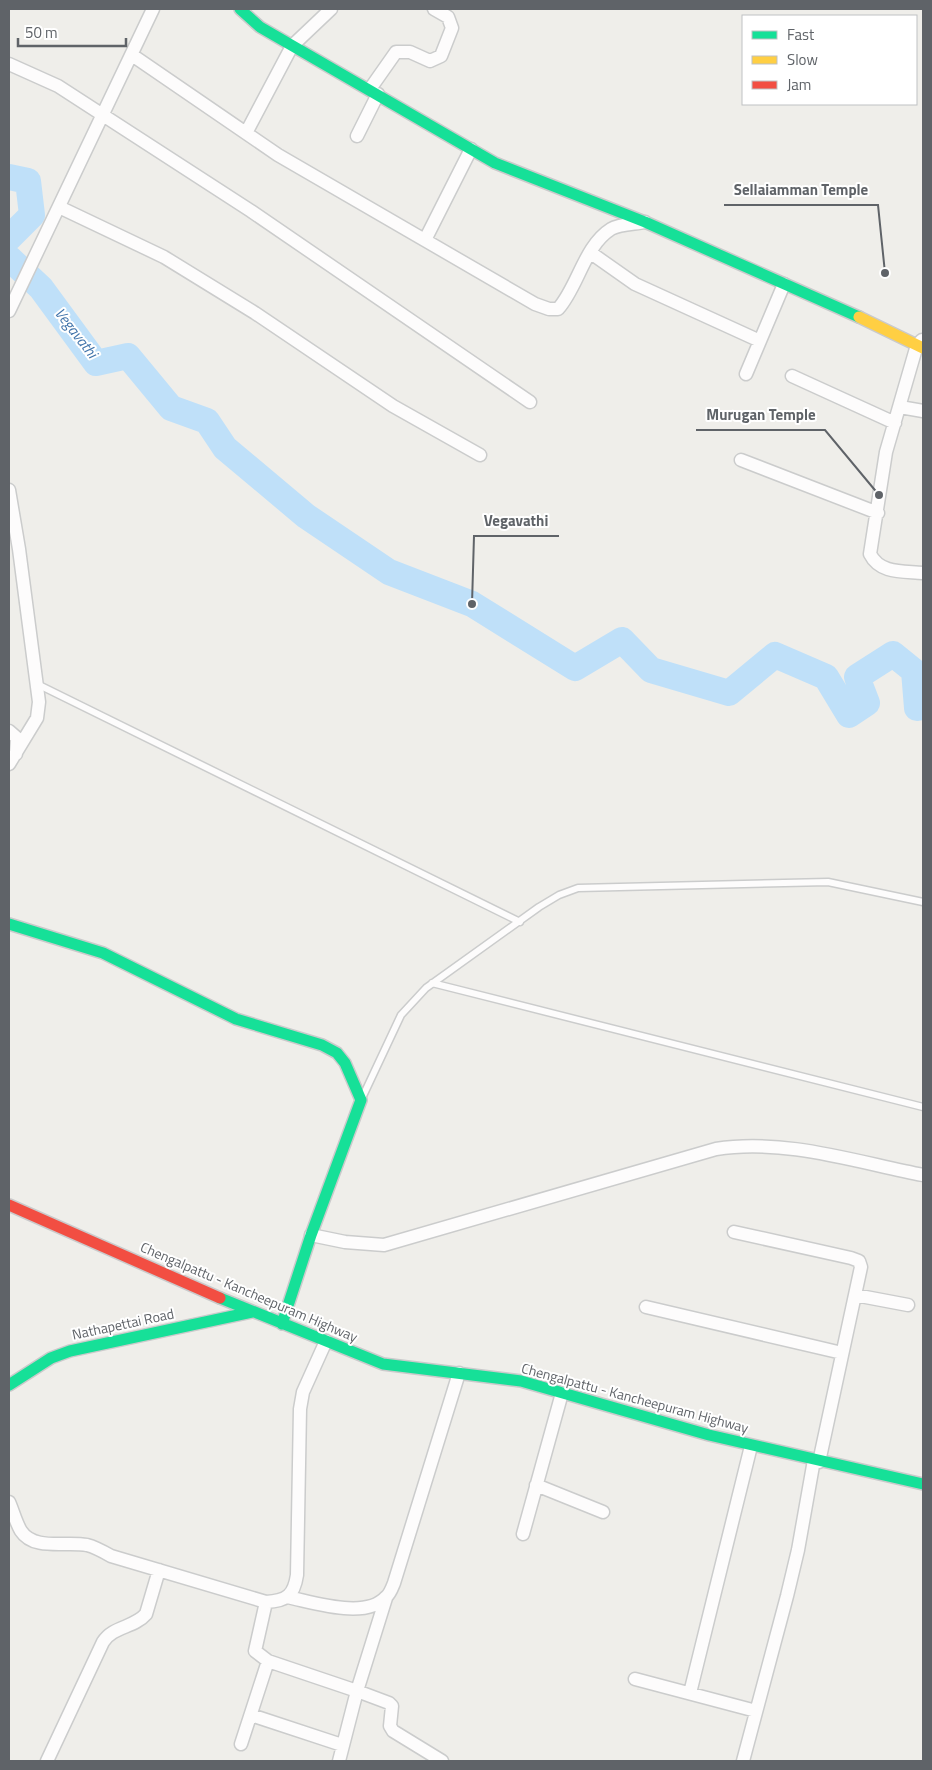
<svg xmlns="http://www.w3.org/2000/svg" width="932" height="1770" viewBox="0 0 932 1770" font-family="'Titillium Web',sans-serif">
	<rect width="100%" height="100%" fill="#efeeea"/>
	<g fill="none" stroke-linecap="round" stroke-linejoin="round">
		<path stroke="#bfe0f9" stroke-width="26" d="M 9,177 L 28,181 L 32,215 L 9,238
			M 9,258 L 41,288 L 96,363 L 128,356 L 171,408 L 207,421 L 225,448 L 306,516 L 389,572 L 472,604 L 575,668 L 622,640 L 651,670 L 729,693 L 775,655 L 826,677 L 849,715 L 867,703 L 857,677 L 893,654 L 914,671 L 917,708 L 923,707"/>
		<defs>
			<path id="lane" d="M 37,684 L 520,922
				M 432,983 L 923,1107
				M 363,1096 L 401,1015 L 426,988 L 539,907 L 559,895 L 578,888 L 828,882 L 923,902"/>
			<path id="street" d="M 132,55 L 278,155 L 535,304 L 549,309 L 558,309 C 578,287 584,246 611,229 C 619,224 635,224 645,222
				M 9,64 L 58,86 L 251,211 L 530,402
				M 370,89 L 396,52 L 410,52 L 430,61 L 441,56 L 452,28 L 448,17 L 434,9
				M 246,133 L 292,46 L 331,9
				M 357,136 L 378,94
				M 59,207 L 164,257 L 255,313 L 393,406 L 480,455
				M 425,240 L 471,149
				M 591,253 L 635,284 L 760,341
				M 9,311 L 153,9
				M 922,340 L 917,345 L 886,452 L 870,554 C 880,574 903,571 923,573
				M 746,374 L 784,284
				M 792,376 L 895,423
				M 900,407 L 923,411
				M 741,460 L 878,513
				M 9,490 L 19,549 L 39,702 L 37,718 L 9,764
				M 9,731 L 17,738 L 16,754
				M 734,1232 L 851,1258 L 859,1261 L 861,1267 L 819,1462
				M 311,1235 L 345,1242 L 384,1245 L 716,1149 C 784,1138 856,1162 923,1175
				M 855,1295 L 908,1305
				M 646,1307 L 842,1353
				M 536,1485 L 603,1512
				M 9,1502 C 13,1511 16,1523 21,1531 C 34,1551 66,1541 87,1545 C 95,1547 104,1552 111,1556 L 266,1602 C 287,1601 294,1595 297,1575 L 300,1409 L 303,1392 L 326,1341
				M 523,1534 L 562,1393
				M 287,1597 C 313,1602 366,1620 386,1597 C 390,1594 392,1588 394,1583 L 459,1373
				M 386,1598 L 357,1691 L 389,1703 L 392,1706 L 390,1726 L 393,1731 L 442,1761
				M 266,1602 L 255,1651 L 268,1661 L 357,1691 L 339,1761
				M 635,1679 L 756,1711
				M 690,1693 L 751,1446
				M 251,1715 L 342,1745
				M 241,1744 L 268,1661
				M 47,1761 L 103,1642 C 113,1626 134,1628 146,1614 L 159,1570
				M 743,1761 L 787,1596 L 798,1550 L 814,1460"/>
			<path id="fast" d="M 240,9 L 260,27 L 495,163 L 645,222 L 859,317
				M 9,924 L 103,953 L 236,1019 L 322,1045 L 337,1053 L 345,1063 L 361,1100 L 311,1235 L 282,1324
				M 220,1298 L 383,1364 L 521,1381 L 709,1435 L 923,1484
				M 9,1385 L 51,1358 L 70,1351 L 252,1312"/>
			<path id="slow" d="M 859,317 L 923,348"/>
			<path id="jam" d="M 9,1205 L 220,1298"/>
		</defs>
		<use href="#lane" stroke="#cbcccc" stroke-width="9"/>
		<use href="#street" stroke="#cbcccc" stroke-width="15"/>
		<use href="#fast" stroke="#cacacb" stroke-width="14"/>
		<use href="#slow" stroke="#cacacb" stroke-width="14"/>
		<use href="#jam" stroke="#cacacb" stroke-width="14"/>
		<use href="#lane" stroke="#fdfcfc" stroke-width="6"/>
		<use href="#street" stroke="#fdfcfc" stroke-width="12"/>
		<use href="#fast" stroke="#16e098" stroke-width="11"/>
		<use href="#slow" stroke="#ffcf43" stroke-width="11"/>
		<use href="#jam" stroke="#f24e42" stroke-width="11"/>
	</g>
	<g text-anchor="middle" stroke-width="4" stroke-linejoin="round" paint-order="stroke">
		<g font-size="14" fill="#5f6368" stroke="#fff">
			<text transform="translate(249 1292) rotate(23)" y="5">Chengalpattu - Kancheepuram Highway</text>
			<text transform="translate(123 1324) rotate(-12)" y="5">Nathapettai Road</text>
			<text transform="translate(635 1398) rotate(15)" y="5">Chengalpattu - Kancheepuram Highway</text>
		</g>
		<g font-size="15" font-style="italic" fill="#4174aa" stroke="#fff">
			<text transform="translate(76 333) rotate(52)" y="5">Vegavathi</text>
		</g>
	</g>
	<path fill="none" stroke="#5f6368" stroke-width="2" d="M885 273L878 205H724M879 495L825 430H696M472 604L474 536H559"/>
	<g fill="#5f6368" stroke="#fff" stroke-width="2">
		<circle cx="885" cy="273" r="5"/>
		<circle cx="879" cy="495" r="5"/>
		<circle cx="472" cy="604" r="5"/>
	</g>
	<g font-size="15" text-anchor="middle" font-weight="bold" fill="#5f6368" stroke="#fff" stroke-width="4" stroke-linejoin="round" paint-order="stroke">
		<text x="801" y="195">Sellaiamman Temple</text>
		<text x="761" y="420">Murugan Temple</text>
		<text x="516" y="526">Vegavathi</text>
	</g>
	<rect width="932" height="1770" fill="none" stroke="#5f6368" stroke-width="20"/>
	<rect x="742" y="15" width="175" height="90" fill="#ffffff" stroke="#bfc1c3"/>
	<rect x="752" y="31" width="25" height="8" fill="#16e098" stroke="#bfc1c3"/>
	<text x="787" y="40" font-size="15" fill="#5f6368">Fast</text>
	<rect x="752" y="56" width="25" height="8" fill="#ffcf43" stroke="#bfc1c3"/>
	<text x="787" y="65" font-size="15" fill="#5f6368">Slow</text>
	<rect x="752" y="81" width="25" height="8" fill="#f24e42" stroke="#bfc1c3"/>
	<text x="787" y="90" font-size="15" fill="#5f6368">Jam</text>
	<path d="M18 38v8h108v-8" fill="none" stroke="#5f6368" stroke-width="2.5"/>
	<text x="25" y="38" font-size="15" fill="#5f6368" stroke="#ffffff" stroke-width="4" paint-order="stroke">50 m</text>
</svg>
